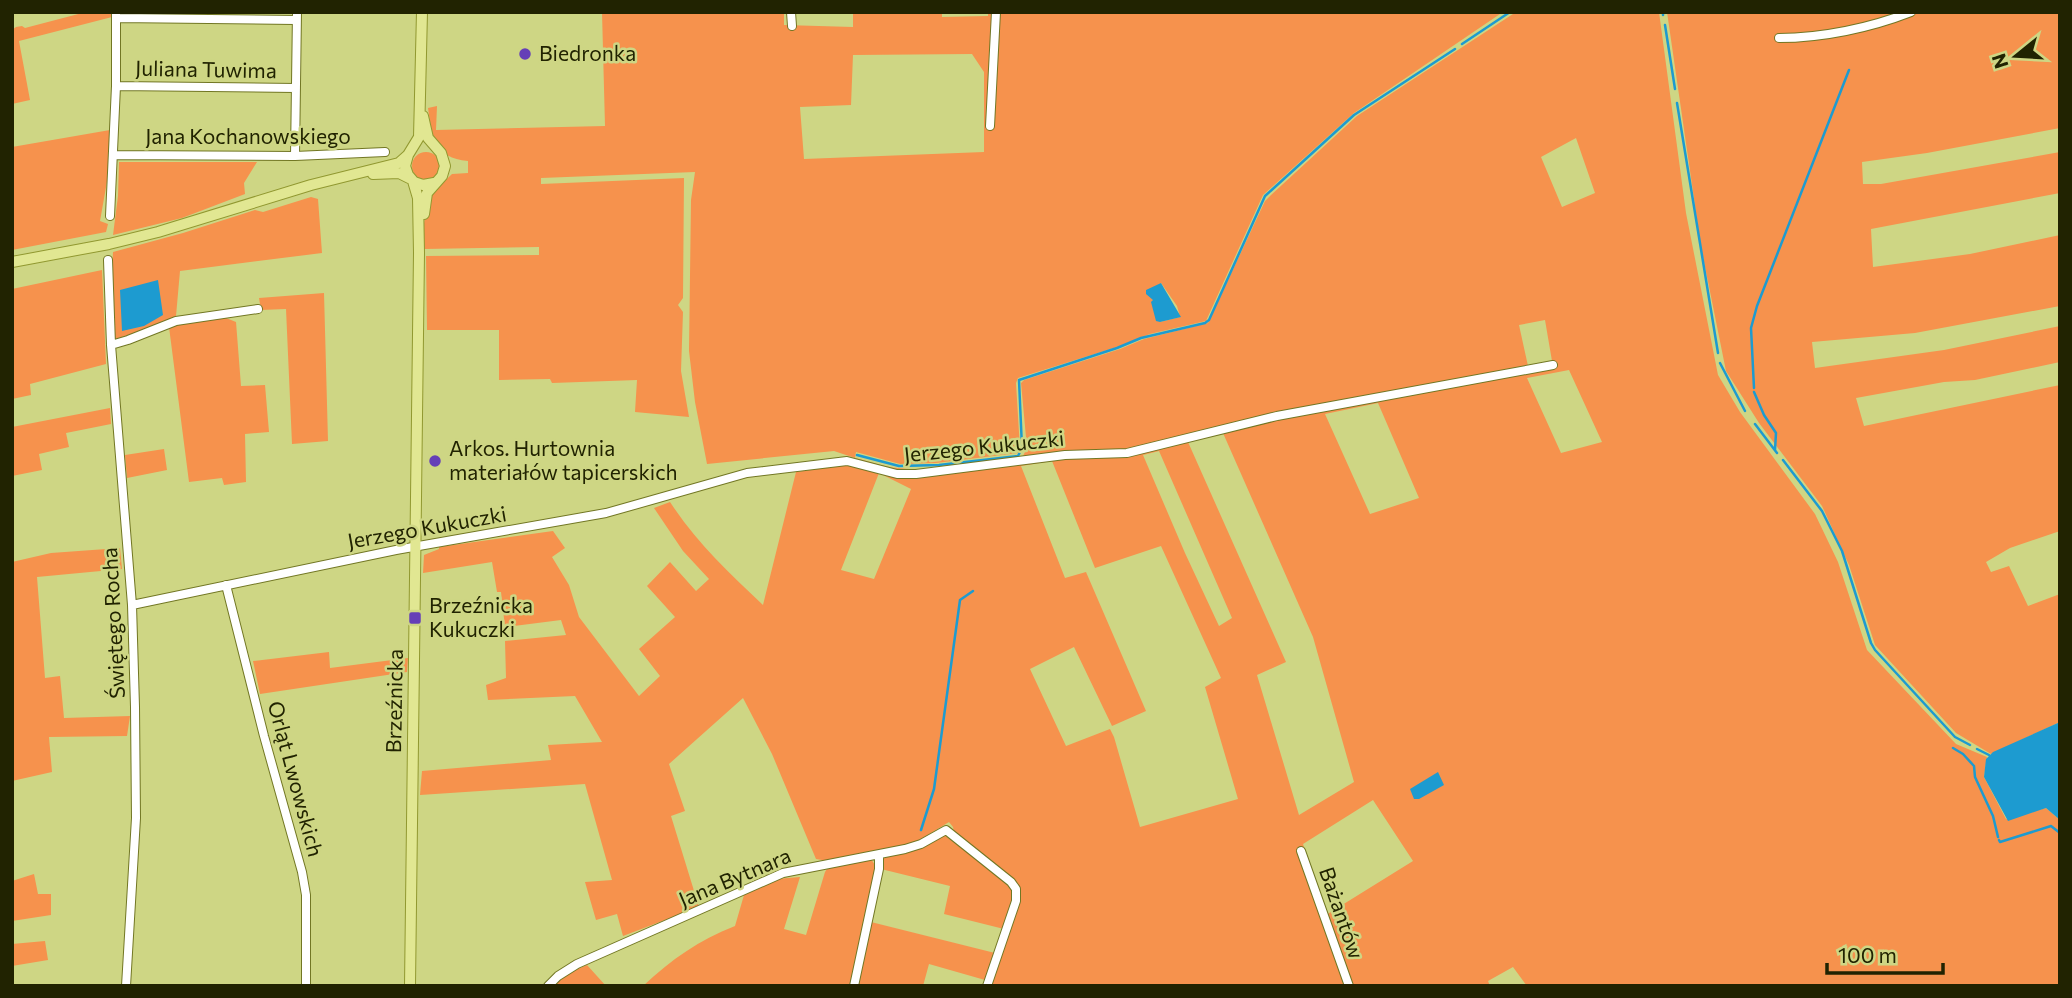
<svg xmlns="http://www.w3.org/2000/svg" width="2072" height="998" viewBox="0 0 2072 998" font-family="Commissioner,sans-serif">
	<rect width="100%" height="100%" fill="#ced684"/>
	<path fill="#f6924d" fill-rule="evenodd" d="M 86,12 L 112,12 L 112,17 L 19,41 L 30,100 L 12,104 L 12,30 L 16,27 L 22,26 L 25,28 Z
		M 602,12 L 784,12 L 784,25 L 853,27 L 853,12 L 942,12 L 942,17 L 988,16 L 988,12 L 1503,12 L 1354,113 L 1263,195 L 1206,321 L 1150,334 L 1117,347 L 1018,378 L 1016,383 L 1020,449 L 1018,453 L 936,463 L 900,464 L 856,452 L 855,458 C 869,461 884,467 898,468 C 937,473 980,463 1019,458 L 1023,456 L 1027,448 L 1021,383 L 1024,380 L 1120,349 L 1144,339 L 1208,323 L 1265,201 L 1271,195 L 1357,116 L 1516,12 L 1659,12 L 1686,213 L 1718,375 L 1740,412 L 1815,514 L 1838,562 L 1867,650 L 1956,744 L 1987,757 L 1984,777 L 2006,819 L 2046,808 L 2060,820 L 2060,986 L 1527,986 L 1513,967 L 1488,981 L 1490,986 L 990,986 L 1019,893 L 954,832 L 953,827 L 949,822 L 913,844 L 828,861 L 816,859 L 772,754 L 743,698 L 669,764 L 685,811 L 671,816 L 699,907 L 623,936 L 617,914 L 596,920 L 585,882 L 612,880 L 585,784 L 420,795 L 422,771 L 551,760 L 548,745 L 602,742 L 575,696 L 488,700 L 486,685 L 506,678 L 505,641 L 566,635 L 561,620 L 505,627 L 501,592 L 497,592 L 492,562 L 423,573 L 424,555 L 439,549 L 439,547 L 553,531 L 565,548 L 552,557 L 569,585 L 579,617 L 639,696 L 660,676 L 639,649 L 675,617 L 647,586 L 670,562 L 696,591 L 709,579 L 683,551 L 654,508 L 670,502 C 697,543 727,571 763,605 L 796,472 L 853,464 L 855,458 L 834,451 L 707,464 L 695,402 L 689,351 L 691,200 L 695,172 L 541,178 L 541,184 L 684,178 L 683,298 L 678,305 L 683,312 L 681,371 L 689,417 L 635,412 L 637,380 L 552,383 L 550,379 L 499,380 L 499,330 L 427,330 L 426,256 L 539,255 L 539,247 L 424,249 L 424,223 L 429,196 L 452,174 L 468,173 L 468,161 C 434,158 432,136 428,108 L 437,106 L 436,130 L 605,126 ZM 972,54 L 984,72 L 984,152 L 804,159 L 800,107 L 851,105 L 853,55 ZM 1576,138 L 1595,193 L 1562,207 L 1541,157 ZM 1161,283 L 1177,306 L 1180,317 L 1160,322 C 1149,304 1153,302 1161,283 ZM 1545,320 L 1552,361 L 1528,366 L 1519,325 ZM 1569,370 L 1602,442 L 1561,453 L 1527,378 ZM 1378,403 L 1419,498 L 1370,514 L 1325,414 ZM 1223,433 L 1313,637 L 1354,782 L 1299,815 L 1257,675 L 1286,662 L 1188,442 ZM 1159,451 L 1232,618 L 1219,626 L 1185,553 L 1143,455 ZM 1052,461 L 1095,568 L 1161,546 L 1221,678 L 1205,687 L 1238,799 L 1140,827 L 1114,737 L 1110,729 L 1066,746 L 1030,669 L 1074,647 L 1112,726 L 1146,711 L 1086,572 L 1065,578 L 1021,466 ZM 879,473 L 911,489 L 874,579 L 841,570 ZM 1373,800 L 1413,861 L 1326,915 L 1303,844 Z
		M 1667,12 L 2060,12 L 2060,128 L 1927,153 L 1862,162 L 1863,184 L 1881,184 L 2060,152 L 2060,193 L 1871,229 L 1873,267 L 1970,254 L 2060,235 L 2060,306 L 1915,333 L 1812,342 L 1815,368 L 1944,350 L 2060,326 L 2060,362 L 1975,380 L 1944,382 L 1856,398 L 1864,426 L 2060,385 L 2060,531 L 2010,548 L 1986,562 L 1991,572 L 2009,566 L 2028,606 L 2060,594 L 2060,722 L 1991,754 L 1956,733 L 1875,645 L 1849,565 L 1822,506 L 1759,423 L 1726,371 L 1701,247 Z
		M 110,130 L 111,159 L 100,221 L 108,224 L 106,232 L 12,250 L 12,147 Z
		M412 166a14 14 0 1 1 28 0a14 14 0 1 1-28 0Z
		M 119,162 L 257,162 L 244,183 L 245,194 L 182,218 L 113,235 L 118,196 Z
		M 311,197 L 318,199 L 322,253 L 180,271 L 176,316 L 148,329 L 115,339 L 111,288 L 113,252 L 183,233 L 255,210 L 263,212 Z
		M 102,270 L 106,364 L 30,384 L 31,395 L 12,399 L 12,289 Z
		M 324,293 L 328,441 L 292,444 L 286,309 L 261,310 L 259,298 Z
		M 226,318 L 236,322 L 241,386 L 265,385 L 269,432 L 245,434 L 246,482 L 224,485 L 222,478 L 189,482 L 169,327 L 178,323 Z
		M 110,408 L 111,424 L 66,433 L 69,447 L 39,454 L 42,470 L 12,476 L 12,427 Z
		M 164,449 L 167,470 L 127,478 L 125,455 Z
		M 120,548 L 122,569 L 37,577 L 45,678 L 60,676 L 64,718 L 130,716 L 127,736 L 49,737 L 52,772 L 12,781 L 12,562 L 51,553 Z
		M 329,652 L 330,668 L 408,658 L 407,672 L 260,694 L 253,661 Z
		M 944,835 L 1011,884 L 1015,895 L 1004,929 L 944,914 L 950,886 L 881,869 L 884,858 L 921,847 Z
		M 871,859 L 877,868 L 852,986 L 643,986 C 672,959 699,940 735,926 L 744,895 L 776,879 L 800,877 L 784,929 L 806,935 L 825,872 L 829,866 Z
		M 34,874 L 38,894 L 51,894 L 51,915 L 12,921 L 12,881 Z
		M 871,922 L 995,953 L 985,980 L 929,964 L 923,986 L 857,986 Z
		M 45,941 L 48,960 L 12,966 L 12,944 Z
		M 587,965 L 606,986 L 552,986 L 571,972 Z"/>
	<path fill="#1d9bd0" d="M 158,280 L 163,315 L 144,326 L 122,331 L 120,290 Z
		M 1161,283 L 1181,317 L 1160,322 L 1156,321 L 1151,302 L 1153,300 L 1146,294 L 1146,290 Z
		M 2060,722 L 2060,820 L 2046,808 L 2008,821 L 1984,777 L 1986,759 L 1993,752 Z
		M 1438,772 L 1444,785 L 1419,799 L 1414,799 L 1410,789 Z"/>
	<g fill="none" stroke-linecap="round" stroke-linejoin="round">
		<path stroke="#1d9bd0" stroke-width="2.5" d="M 1663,12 L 1663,15
			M 1665,25 L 1675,89
			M 1462,44 L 1510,12
			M 1677,103 L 1718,353
			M 1720,363 L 1745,411
			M 1754,388 L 1751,328 L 1757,306 L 1849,70
			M 1754,392 L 1764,415 L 1776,433 L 1775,450
			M 1755,424 L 1777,453
			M 857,455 L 899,466 L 939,465 L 1018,456 L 1022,448 L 1019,380 L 1117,348 L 1141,338 L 1205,323 L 1209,320 L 1265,196 L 1354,115 L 1455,49
			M 1783,460 L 1822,511 L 1842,551 L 1871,643 L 1875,650 L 1955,737 L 1970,745
			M 1953,748 L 1963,754 L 1974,766 L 1975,777 L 1993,816 L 1998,837
			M 1977,749 L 1989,755
			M 921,830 L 934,789 L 960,600 L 973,591
			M 1999,840 L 2000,842 L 2051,826 L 2060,833"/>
		<defs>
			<path id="minor" d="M 791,12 L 792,26
				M 116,18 L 296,20
				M 1779,38 C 1822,38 1870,28 1911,12
				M 116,86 L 296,88
				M 990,126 L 996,12
				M 113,155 L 295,156 L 385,152
				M 295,156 L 297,12
				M 110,216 L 116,86 L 116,12
				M 108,260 L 111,345 L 132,605 L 135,707 L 136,818 L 126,986
				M 111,345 L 128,340 L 176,321 L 258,309
				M 226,585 L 264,736 L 302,872 L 306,895 L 306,986
				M 132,605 L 396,550 L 606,513 L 747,473 L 847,461 L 897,474 L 916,474 L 1065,455 L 1127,453 L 1277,416 L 1553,365
				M 1301,851 L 1349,986
				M 548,986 L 558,976 L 577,964 L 783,873 L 905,849 L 921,844 L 946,830 L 1011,882 L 1016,889 L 1016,901 L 987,986
				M 854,986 L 879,869 L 879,855"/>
			<path id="major" d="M 422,12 L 419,137 L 408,155 L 405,166 L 408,175 L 414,182 L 423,185 L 434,183
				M 423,116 L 428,138 L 441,153 L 445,166 L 442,176 L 427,193 L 424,214
				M 373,174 L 399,173 L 409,178
				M 12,262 L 109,244 L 158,232 L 311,185 L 399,163 L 408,155
				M 410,986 L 419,253 L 418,198 L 413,181"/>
		</defs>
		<use href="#minor" stroke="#727724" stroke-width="10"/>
		<use href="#major" stroke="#919830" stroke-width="12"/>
		<use href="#minor" stroke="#fff" stroke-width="8"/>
		<use href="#major" stroke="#e1e792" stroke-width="10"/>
	</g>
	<g fill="#653fb7" stroke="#ced684" stroke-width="2.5">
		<circle cx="525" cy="54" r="7"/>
		<circle cx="435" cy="461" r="7"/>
		<rect x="408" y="611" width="14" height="14" rx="3.5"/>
	</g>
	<g text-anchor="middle" stroke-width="5" stroke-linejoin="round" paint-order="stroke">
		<g font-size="21" fill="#212301" stroke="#ced684" text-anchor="start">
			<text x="539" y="61">Biedronka</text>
			<text x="449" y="456">Arkos. Hurtownia<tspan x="449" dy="24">materiałów tapicerskich</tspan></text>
			<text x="429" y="613">Brzeźnicka<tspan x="429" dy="24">Kukuczki</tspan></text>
		</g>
		<g font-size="21" fill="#212301" stroke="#ced684">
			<text transform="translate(206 70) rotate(1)" y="7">Juliana Tuwima</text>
			<text x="248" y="144">Jana Kochanowskiego</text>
			<text transform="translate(984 447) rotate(-6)" y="7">Jerzego Kukuczki</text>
			<text transform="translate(427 528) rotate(-10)" y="7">Jerzego Kukuczki</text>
			<text transform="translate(114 623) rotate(-93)" y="7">Świętego Rocha</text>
			<text transform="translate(395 701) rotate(-89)" y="7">Brzeźnicka</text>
			<text transform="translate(295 779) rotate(75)" y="7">Orląt Lwowskich</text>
			<text transform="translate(735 878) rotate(-23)" y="7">Jana Bytnara</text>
			<text transform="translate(1341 913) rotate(71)" y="7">Bażantów</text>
		</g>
	</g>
	<rect width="2072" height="998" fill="none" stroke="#212301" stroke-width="28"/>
	<g transform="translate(2016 56) rotate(252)" stroke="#ced684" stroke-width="5" paint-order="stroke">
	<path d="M0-5L12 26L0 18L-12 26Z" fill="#212301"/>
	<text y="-10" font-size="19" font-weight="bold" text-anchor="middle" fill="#212301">N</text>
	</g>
	<path d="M1827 963v10h116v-10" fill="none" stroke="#212301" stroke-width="3.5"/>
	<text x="1838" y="963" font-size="21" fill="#212301" stroke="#ced684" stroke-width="5" paint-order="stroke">100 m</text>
</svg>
